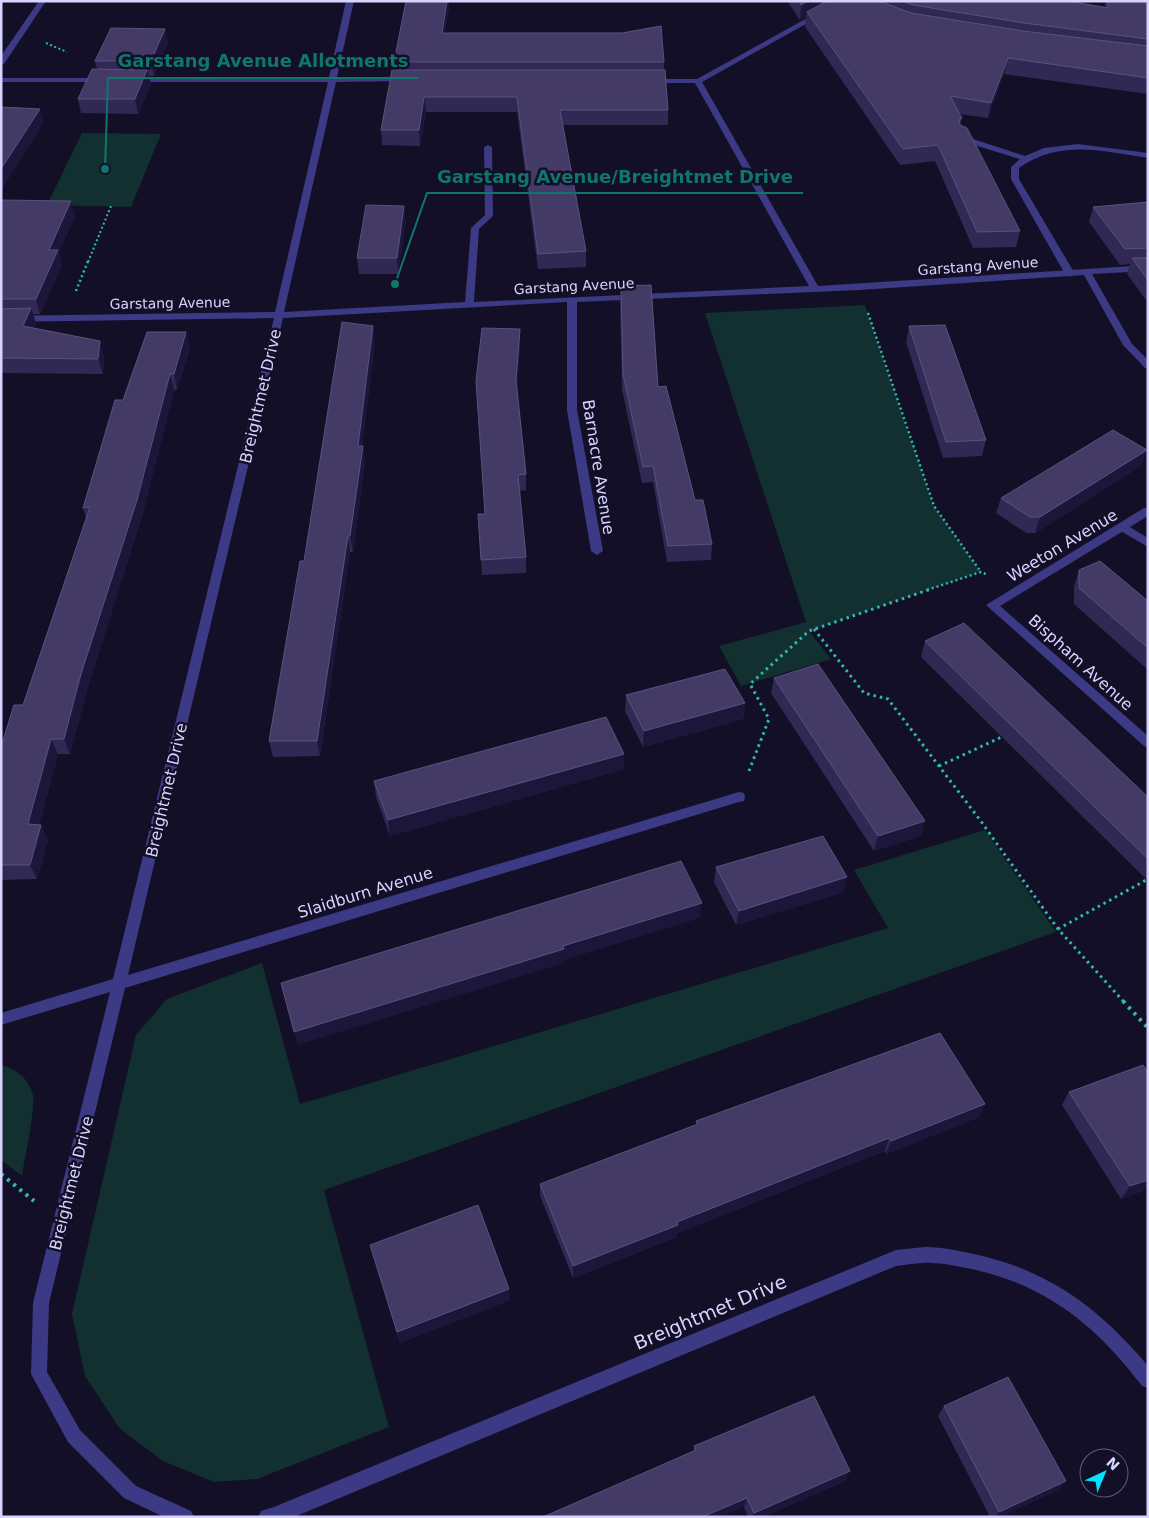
<svg xmlns="http://www.w3.org/2000/svg" width="1149" height="1518" viewBox="0 0 1149 1518" font-family="'DejaVu Sans',sans-serif">
	<rect width="100%" height="100%" fill="#130f26"/>
	<path fill="#12302f" d="M 82,133 L 161,134 L 131,207 L 47,205 Z
		M 865,305 L 934,506 L 981,572 L 809,631 L 831,659 L 741,686 L 719,646 L 806,622 L 705,313 Z
		M 985,830 L 1056,932 L 324,1190 L 389,1427 L 257,1479 L 214,1482 L 163,1461 L 120,1429 L 85,1376 L 72,1314 L 136,1035 L 167,999 L 262,963 L 300,1104 L 888,928 L 854,870 Z
		M 1,1065 C 17,1069 29,1079 33,1095 C 36,1106 24,1162 22,1176 L 1,1160 Z"/>
	<g fill="none" stroke-linecap="round" stroke-linejoin="round">
		<path stroke="#2fb8b0" stroke-width="2" stroke-dasharray="2 2.5" stroke-linecap="butt" d="M 46,43 L 67,52
			M 88,262 L 111,206"/>
		<path stroke="#2fb8b0" stroke-width="2.5" stroke-dasharray="2 3" stroke-linecap="butt" d="M 76,291 L 88,261
			M 868,313 L 934,506 L 981,572
			M 927,590 L 981,572 L 988,575"/>
		<path stroke="#2fb8b0" stroke-width="3" stroke-dasharray="2.5 4" stroke-linecap="butt" d="M 814,629 L 864,693 L 888,699 L 980,820 L 1058,929 L 1124,1002
			M 939,766 L 1004,736
			M 749,771 L 769,719 L 750,684 L 809,631 L 931,589
			M 1058,929 L 1148,879"/>
		<path stroke="#2fb8b0" stroke-width="4" stroke-dasharray="3 5" stroke-linecap="butt" d="M 1123,1001 L 1148,1028
			M 1,1174 L 34,1201"/>
		<path fill="#3d3a85" fill-rule="evenodd" d="M 958,136 L 964,136 L 1025,156 L 1044,148 L 1078,144 L 1148,153 L 1148,158 C 1103,151 1059,139 1019,168 L 1019,179 L 1075,274 L 1070,277 L 1065,274 L 1011,179 L 1011,167 L 1020,159 L 958,140 Z
			M 1123,523 L 1148,538 L 1148,547 L 1119,530 L 1118,527 L 1119,524 Z"/>
		<path fill="#3d3a85" fill-rule="evenodd" d="M 39,1 L 46,1 L 4,64 L 1,64 L 1,56 Z
			M 346,1 L 354,1 L 337,77 L 406,77 L 410,79 L 406,81 L 336,82 L 284,312 L 465,302 L 471,228 L 485,215 L 484,147 L 488,145 L 492,147 L 493,216 L 479,229 L 474,302 L 809,286 L 695,83 L 649,83 L 645,81 L 649,79 L 697,79 L 838,1 L 847,1 L 702,82 L 818,286 L 1148,265 L 1148,271 L 1092,274 L 1132,344 L 1148,360 L 1148,369 L 1145,368 L 1123,345 L 1084,275 L 859,290 L 577,302 L 577,410 L 603,551 L 597,555 L 591,551 L 567,410 L 567,302 L 283,318 L 128,975 L 739,792 L 744,793 L 745,797 L 744,801 L 739,802 L 125,988 L 49,1303 L 47,1372 L 80,1430 L 136,1486 L 191,1511 L 194,1517 L 164,1517 L 124,1498 L 68,1442 L 31,1374 L 33,1303 L 110,992 L 1,1025 L 1,1013 L 113,979 L 274,318 L 1,322 L 1,316 L 275,312 L 328,82 L 134,82 L 130,80 L 134,78 L 329,77 Z
			M 1,78 L 104,78 L 108,80 L 104,82 L 1,82 Z
			M 1144,508 L 1148,508 L 1148,516 L 1000,606 L 1148,736 L 1148,748 L 1144,746 L 986,605 Z
			M 925,1247 C 943,1247 960,1251 978,1255 C 1048,1271 1096,1306 1143,1360 L 1148,1366 L 1148,1388 L 1142,1386 C 1097,1327 1049,1287 976,1270 C 961,1267 946,1263 931,1263 C 919,1262 908,1265 896,1266 L 294,1517 L 258,1517 L 261,1511 L 274,1507 L 896,1250 Z"/>
	</g>
	<path fill="#312854" d="M 406,1 L 449,1 L 449,6 L 445,33 L 664,62 L 664,70 L 668,110 L 668,125 L 562,125 L 586,251 L 586,267 L 538,269 L 517,112 L 426,112 L 420,146 L 382,145 L 381,130 L 395,70 L 394,62 Z
		M 787,1 L 1068,1 L 1105,7 L 1105,1 L 1148,1 L 1148,94 L 1004,74 L 988,118 L 959,114 L 962,118 L 960,126 L 1020,231 L 1016,247 L 973,248 L 935,161 L 900,165 L 805,27 L 806,17 L 800,20 Z
		M 165,29 L 168,43 L 154,76 L 149,76 L 151,84 L 138,114 L 81,113 L 78,99 L 97,69 L 95,61 Z
		M 1,200 L 75,216 L 59,252 L 62,265 L 40,314 L 33,314 L 36,323 L 34,328 L 104,356 L 103,374 L 1,373 Z
		M 1148,202 L 1148,303 L 1127,274 L 1130,264 L 1120,265 L 1089,222 L 1093,207 Z
		M 406,221 L 398,274 L 359,274 L 357,258 Z
		M 621,286 L 658,387 L 695,500 L 712,544 L 711,560 L 667,562 L 653,482 L 642,483 L 622,390 L 620,302 Z
		M 909,326 L 986,440 L 982,456 L 943,458 L 906,342 Z
		M 520,329 L 520,344 L 517,390 L 526,474 L 526,490 L 520,491 L 526,557 L 526,573 L 482,575 L 478,514 L 485,514 Z
		M 186,332 L 190,348 L 177,390 L 174,390 L 142,516 L 87,690 L 70,754 L 58,754 L 39,825 L 41,825 L 48,840 L 37,879 L 1,880 L 1,747 L 23,705 L 86,518 L 83,508 L 123,400 Z
		M 375,342 L 362,446 L 363,446 L 365,462 L 353,552 L 350,552 L 320,756 L 273,757 L 269,741 L 304,561 Z
		M 1147,450 L 1141,466 L 1035,533 L 1026,533 L 996,513 L 1001,498 Z
		M 1079,570 L 1148,601 L 1148,670 L 1074,604 L 1074,586 Z
		M 925,641 L 1148,797 L 1148,881 L 921,657 Z
		M 774,678 L 921,836 L 874,851 L 771,693 Z
		M 626,695 L 745,703 L 743,719 L 643,747 L 625,711 Z
		M 624,769 L 390,836 L 376,797 L 374,781 Z
		M 716,867 L 844,892 L 736,925 L 714,882 Z
		M 1069,1092 L 1148,1189 L 1121,1199 L 1062,1105 Z
		M 979,1117 L 886,1154 L 885,1151 L 677,1233 L 677,1237 L 573,1278 L 540,1196 L 540,1184 L 696,1125 L 696,1121 Z
		M 370,1245 L 510,1300 L 400,1343 Z
		M 944,1406 L 1066,1481 L 1058,1490 L 1000,1517 L 990,1517 L 938,1416 Z
		M 694,1446 L 845,1481 L 763,1517 L 748,1517 L 744,1507 L 693,1452 Z"/>
	<path fill="#1d163a" d="M 447,1 L 449,1 L 449,6 L 443,47 L 442,33 Z
		M 808,1 L 834,1 L 807,12 L 806,17 L 800,20 L 801,5 Z
		M 165,29 L 168,43 L 154,76 L 151,61 Z
		M 1008,58 L 1004,74 L 988,118 L 991,103 Z
		M 147,70 L 151,84 L 138,114 L 135,99 Z
		M 424,97 L 426,112 L 420,146 L 419,130 Z
		M 40,109 L 44,123 L 1,191 L 1,169 Z
		M 71,201 L 75,216 L 59,252 L 62,265 L 40,314 L 36,299 L 49,250 Z
		M 404,206 L 406,221 L 398,274 L 397,258 Z
		M 31,308 L 36,323 L 28,341 L 23,326 Z
		M 373,326 L 375,342 L 360,462 L 358,446 Z
		M 520,329 L 520,344 L 517,396 L 516,380 Z
		M 186,332 L 190,348 L 177,390 L 174,374 Z
		M 100,341 L 104,356 L 103,374 L 98,359 Z
		M 170,374 L 174,390 L 142,516 L 87,690 L 70,754 L 64,739 L 81,674 Z
		M 363,446 L 365,462 L 353,552 L 350,536 Z
		M 1147,450 L 1141,466 L 1035,533 L 1040,517 Z
		M 348,536 L 350,552 L 320,756 L 317,741 Z
		M 745,703 L 743,719 L 643,747 L 644,731 Z
		M 51,739 L 58,754 L 35,840 L 28,824 Z
		M 624,754 L 624,769 L 390,836 L 388,820 Z
		M 925,821 L 921,836 L 874,851 L 878,836 Z
		M 41,825 L 48,840 L 37,879 L 30,865 Z
		M 847,877 L 844,892 L 736,925 L 739,911 Z
		M 702,903 L 700,918 L 564,960 L 564,963 L 298,1045 L 294,1032 L 563,946 Z
		M 985,1104 L 979,1117 L 886,1154 L 891,1141 Z
		M 889,1138 L 885,1151 L 677,1233 L 677,1237 L 573,1278 L 573,1266 L 677,1222 Z
		M 1148,1180 L 1148,1189 L 1121,1199 L 1130,1186 Z
		M 509,1289 L 510,1300 L 400,1343 L 397,1332 Z
		M 850,1471 L 845,1481 L 763,1517 L 752,1517 L 754,1513 Z
		M 1066,1481 L 1058,1490 L 1000,1517 L 995,1517 L 999,1512 Z
		M 747,1498 L 744,1507 L 720,1517 L 702,1517 Z"/>
	<path fill="#433a66" stroke="#5a527e" d="M 406,1 L 447,1 L 442,33 L 622,33 L 661,26 L 664,62 L 394,62 Z
		M 799,1 L 808,1 L 801,5 Z
		M 827,1 L 879,1 L 911,13 L 1023,31 L 1148,46 L 1148,78 L 1008,58 L 991,103 L 950,96 L 962,118 L 959,120 L 960,125 L 967,128 L 1020,231 L 977,232 L 938,145 L 903,149 L 807,12 Z
		M 902,1 L 1068,1 L 1108,8 L 1108,1 L 1148,1 L 1148,39 L 1024,23 L 913,5 Z
		M 111,28 L 165,29 L 151,61 L 95,61 Z
		M 92,69 L 147,70 L 135,99 L 78,99 Z
		M 392,70 L 665,70 L 668,110 L 560,110 L 586,251 L 538,254 L 517,97 L 424,97 L 419,130 L 381,130 Z
		M 1,107 L 40,109 L 1,169 Z
		M 1,200 L 71,201 L 49,250 L 58,250 L 36,299 L 1,299 Z
		M 1148,202 L 1148,248 L 1125,249 L 1093,207 Z
		M 366,205 L 404,206 L 397,258 L 357,258 Z
		M 1132,258 L 1148,258 L 1148,280 Z
		M 651,285 L 658,387 L 666,386 L 695,500 L 703,500 L 712,544 L 668,546 L 653,466 L 643,467 L 623,374 L 621,286 Z
		M 31,308 L 23,326 L 100,341 L 98,359 L 1,358 L 1,309 Z
		M 342,322 L 373,326 L 358,446 L 363,446 L 350,536 L 348,536 L 317,741 L 269,741 L 300,561 L 304,561 Z
		M 945,325 L 986,440 L 946,442 L 909,326 Z
		M 482,328 L 520,329 L 516,380 L 526,474 L 518,475 L 526,557 L 481,560 L 478,514 L 485,514 L 476,381 Z
		M 147,332 L 186,332 L 174,374 L 170,374 L 137,500 L 81,674 L 64,739 L 51,739 L 28,824 L 41,825 L 30,865 L 1,865 L 1,747 L 14,705 L 23,705 L 90,507 L 83,508 L 115,400 L 123,400 Z
		M 1113,430 L 1147,450 L 1040,517 L 1030,517 L 1001,498 Z
		M 1100,561 L 1148,601 L 1148,648 L 1079,588 L 1079,570 Z
		M 964,623 L 1148,797 L 1148,859 L 925,641 Z
		M 818,664 L 925,821 L 878,836 L 774,678 Z
		M 725,669 L 745,703 L 644,731 L 626,695 Z
		M 606,717 L 624,754 L 388,820 L 374,781 Z
		M 823,836 L 847,877 L 739,911 L 716,867 Z
		M 681,861 L 702,903 L 563,946 L 564,949 L 294,1032 L 281,983 Z
		M 940,1033 L 985,1104 L 891,1141 L 889,1138 L 677,1222 L 678,1225 L 573,1266 L 540,1184 L 698,1124 L 696,1121 Z
		M 1143,1065 L 1148,1072 L 1148,1180 L 1130,1186 L 1069,1092 Z
		M 478,1205 L 509,1289 L 397,1332 L 370,1245 Z
		M 1008,1377 L 1066,1481 L 999,1512 L 944,1406 Z
		M 814,1396 L 850,1471 L 754,1513 L 747,1498 L 702,1517 L 543,1517 L 696,1450 L 694,1446 Z"/>
	<g text-anchor="middle" stroke-width="5" stroke-linejoin="round" paint-order="stroke">
		<g font-size="14" fill="#d9d4ff" stroke="#130f26">
			<text transform="translate(978 266) rotate(-4)" y="5">Garstang Avenue</text>
			<text transform="translate(574 286) rotate(-3)" y="5">Garstang Avenue</text>
			<text transform="translate(170 303) rotate(-1)" y="5">Garstang Avenue</text>
		</g>
		<g font-size="16" fill="#d9d4ff" stroke="#130f26">
			<text transform="translate(260 396) rotate(-77)" y="6">Breightmet Drive</text>
			<text transform="translate(599 467) rotate(81)" y="6">Barnacre Avenue</text>
			<text transform="translate(1062 545) rotate(-31)" y="6">Weeton Avenue</text>
			<text transform="translate(1081 662) rotate(42)" y="6">Bispham Avenue</text>
			<text transform="translate(166 790) rotate(-77)" y="6">Breightmet Drive</text>
			<text transform="translate(365 892) rotate(-17)" y="6">Slaidburn Avenue</text>
			<text transform="translate(71 1183) rotate(-76)" y="6">Breightmet Drive</text>
		</g>
		<g font-size="19" fill="#d9d4ff" stroke="#130f26">
			<text transform="translate(710 1312) rotate(-23)" y="7">Breightmet Drive</text>
		</g>
	</g>
	<path fill="none" stroke="#0f766e" stroke-width="2" d="M105 169L108 78H418M395 284L427 193H803"/>
	<g fill="#0f766e" stroke="#130f26" stroke-width="2">
		<circle cx="105" cy="169" r="5"/>
		<circle cx="395" cy="284" r="5"/>
	</g>
	<g font-size="18" text-anchor="middle" font-weight="bold" fill="#0f766e" stroke="#130f26" stroke-width="5" stroke-linejoin="round" paint-order="stroke">
		<text x="263" y="67">Garstang Avenue Allotments</text>
		<text x="615" y="183">Garstang Avenue/Breightmet Drive</text>
	</g>
	<rect width="1149" height="1518" fill="none" stroke="#d9d4ff" stroke-width="5"/>
	<g transform="translate(1104 1473) rotate(44)"><circle r="24" fill="#130f26" stroke="#625e7d"/>
	<path d="M0-4L9 19L0 12L-9 19Z" fill="#00e5ff"/>
	<text y="-8" font-size="14" font-weight="bold" text-anchor="middle" fill="#d9d4ff">N</text>
	</g>
</svg>
